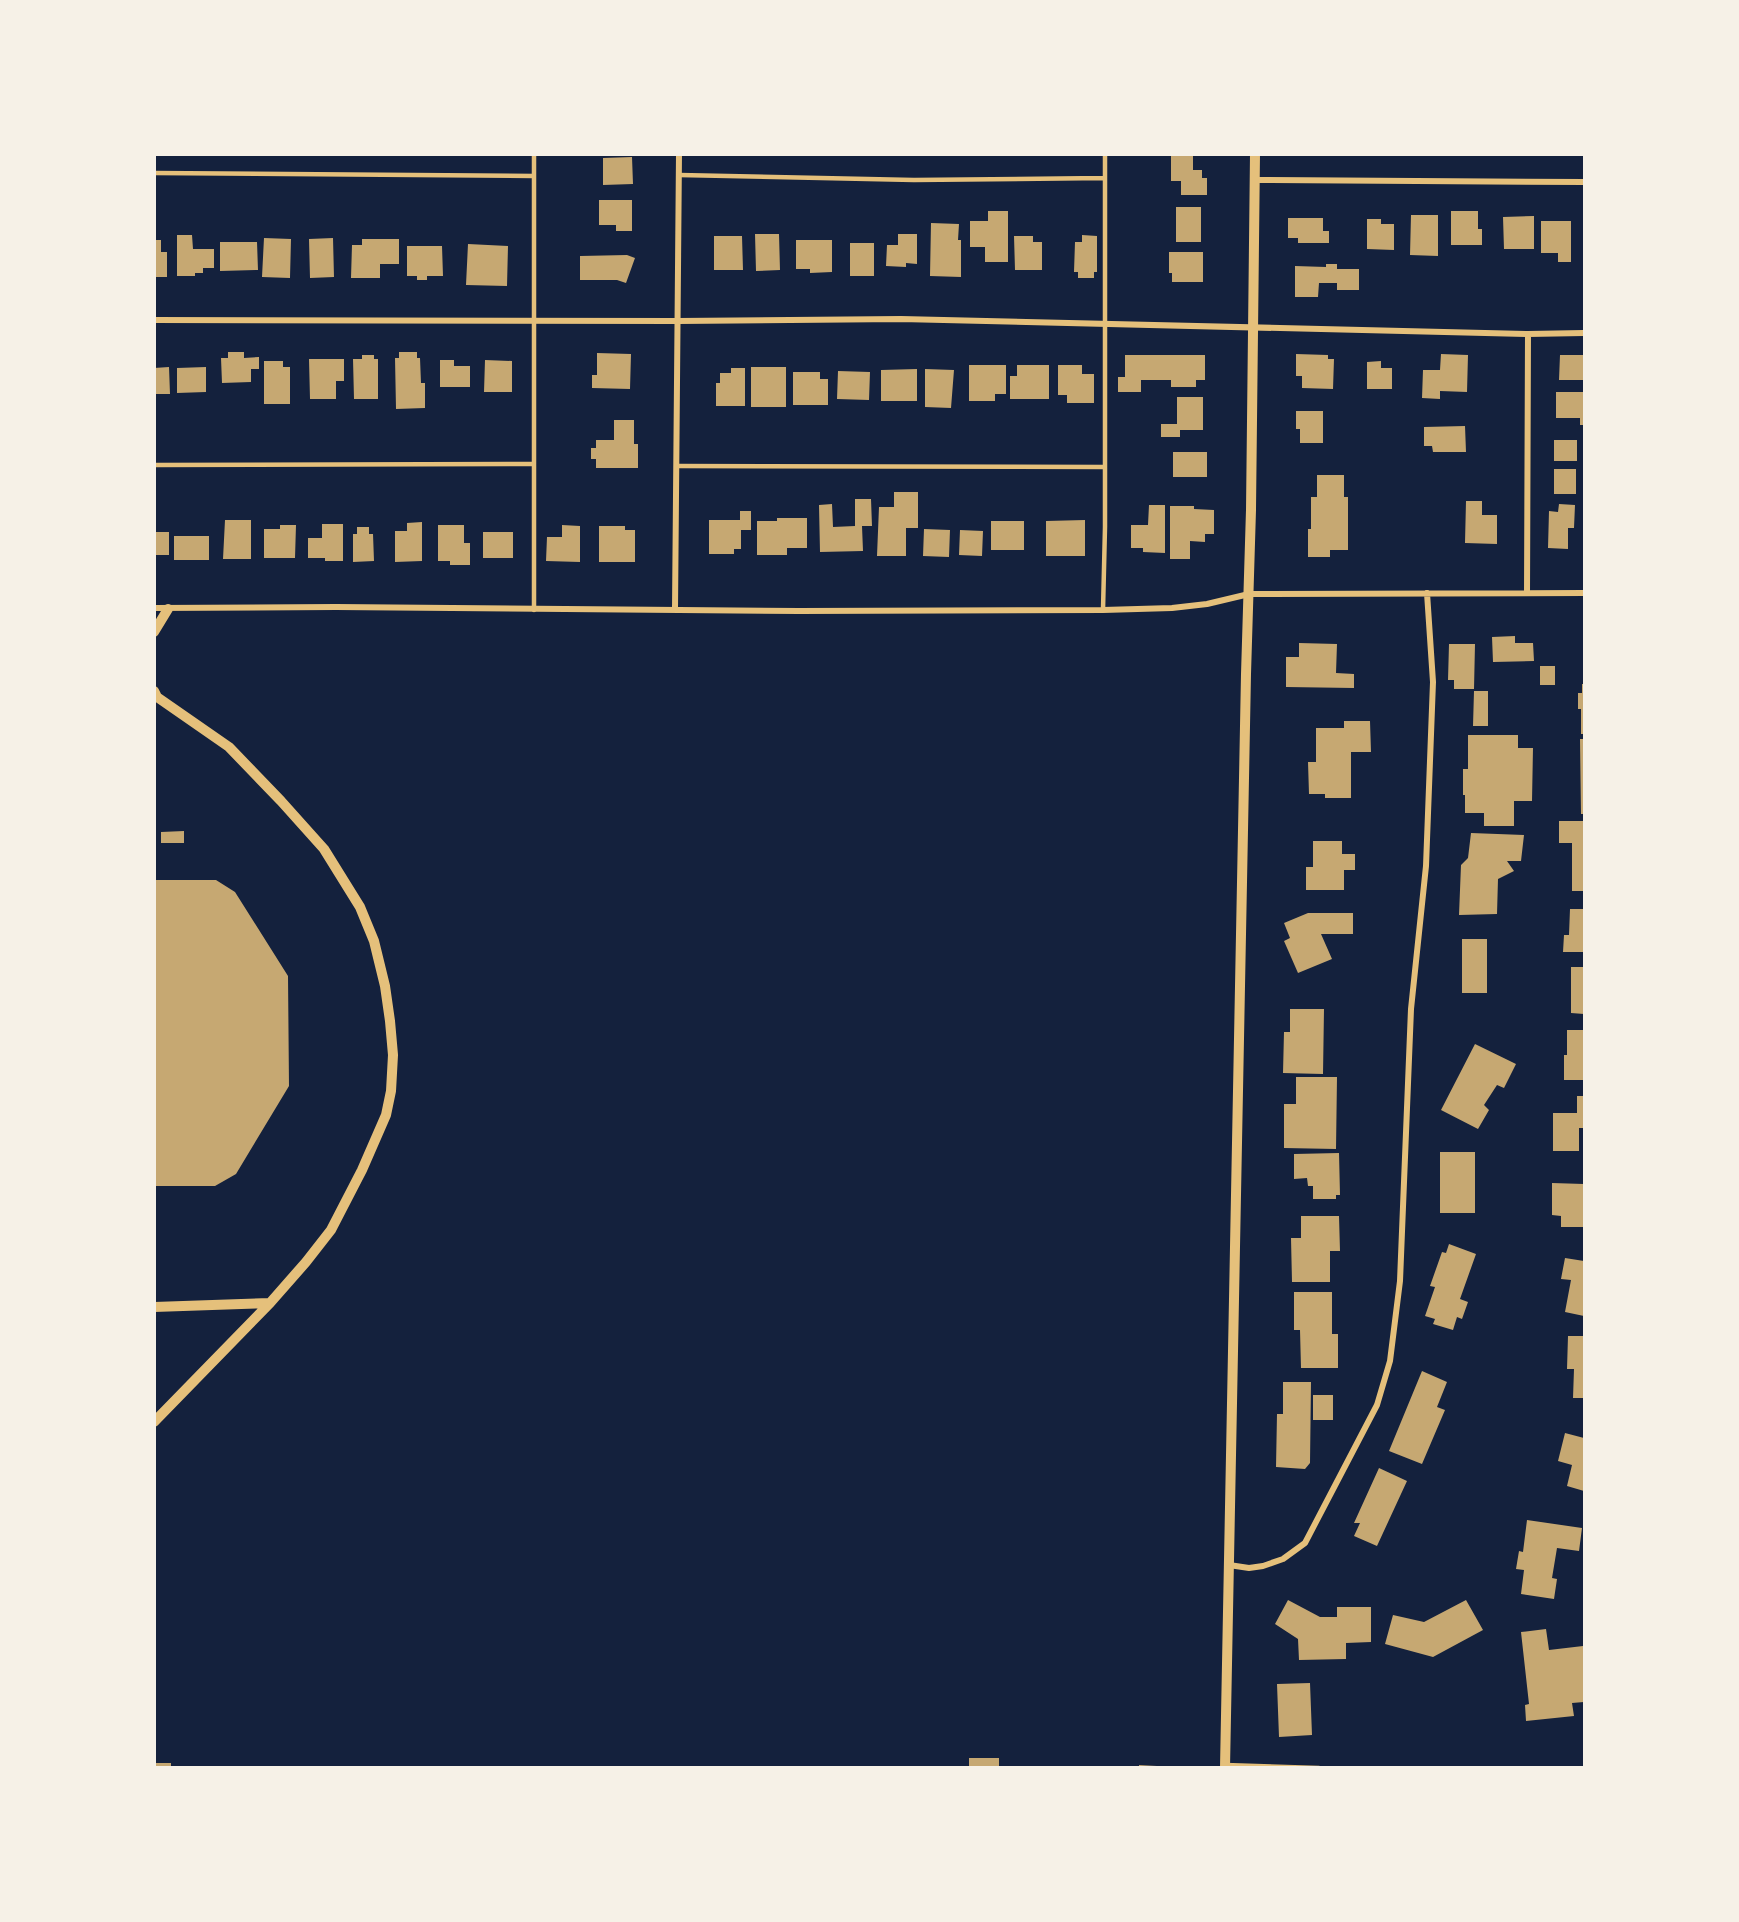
<svg xmlns="http://www.w3.org/2000/svg" width="1739" height="1922" viewBox="0 0 1739 1922" font-family="'Zilla Slab',serif">
	<rect width="100%" height="100%" fill="#14213d"/>
	<path fill="#c6a872" d="M 1171,154 L 1193,154 L 1193,170 L 1202,170 L 1202,178 L 1207,178 L 1207,195 L 1181,195 L 1181,181 L 1171,181 Z
		M 632,157 L 633,184 L 603,185 L 603,158 Z
		M 599,200 L 632,200 L 632,231 L 616,231 L 616,225 L 599,225 Z
		M 1176,207 L 1201,207 L 1201,242 L 1176,242 Z
		M 988,211 L 1008,211 L 1008,262 L 985,262 L 985,247 L 970,247 L 970,221 L 988,221 Z
		M 1451,211 L 1478,211 L 1478,229 L 1482,229 L 1482,245 L 1451,245 Z
		M 1411,215 L 1438,215 L 1438,256 L 1410,255 Z
		M 1534,216 L 1534,249 L 1504,249 L 1503,217 Z
		M 1288,218 L 1323,218 L 1323,231 L 1329,231 L 1329,243 L 1298,243 L 1298,238 L 1288,238 Z
		M 1367,219 L 1381,219 L 1381,224 L 1394,224 L 1394,250 L 1367,249 Z
		M 1541,221 L 1571,221 L 1571,262 L 1558,262 L 1558,253 L 1541,253 Z
		M 931,223 L 959,224 L 958,240 L 961,240 L 961,277 L 930,276 Z
		M 755,234 L 779,234 L 780,270 L 756,271 Z
		M 898,234 L 917,234 L 917,264 L 906,263 L 906,267 L 886,266 L 887,245 L 898,245 Z
		M 177,235 L 192,235 L 193,249 L 214,249 L 214,268 L 203,268 L 203,273 L 195,273 L 195,276 L 177,276 Z
		M 1082,235 L 1097,236 L 1097,272 L 1094,272 L 1094,278 L 1078,278 L 1078,272 L 1074,272 L 1075,242 L 1082,242 Z
		M 714,236 L 742,236 L 743,270 L 714,270 Z
		M 1014,236 L 1033,236 L 1033,242 L 1042,242 L 1042,270 L 1015,270 Z
		M 264,238 L 291,239 L 290,278 L 262,277 Z
		M 333,238 L 334,277 L 310,278 L 309,239 Z
		M 362,239 L 399,239 L 399,264 L 380,264 L 380,278 L 351,278 L 352,245 L 362,245 Z
		M 154,240 L 161,240 L 161,252 L 167,252 L 167,277 L 154,277 Z
		M 796,240 L 832,240 L 832,272 L 810,273 L 810,269 L 796,269 Z
		M 220,242 L 257,242 L 258,270 L 220,271 Z
		M 850,243 L 874,243 L 874,276 L 850,276 Z
		M 468,244 L 508,246 L 507,286 L 466,285 Z
		M 407,246 L 442,246 L 443,276 L 427,276 L 427,280 L 417,280 L 417,276 L 407,276 Z
		M 1169,252 L 1203,252 L 1203,282 L 1172,282 L 1172,273 L 1169,273 Z
		M 627,255 L 635,258 L 626,283 L 617,280 L 580,280 L 580,256 Z
		M 1326,264 L 1337,264 L 1337,269 L 1359,269 L 1359,290 L 1337,290 L 1337,283 L 1319,283 L 1318,297 L 1295,297 L 1295,266 L 1326,267 Z
		M 228,352 L 244,352 L 244,358 L 259,357 L 259,369 L 251,369 L 251,382 L 222,383 L 221,358 L 228,358 Z
		M 399,352 L 417,352 L 417,358 L 420,358 L 421,383 L 425,383 L 425,408 L 396,409 L 395,358 L 399,358 Z
		M 597,353 L 631,354 L 630,389 L 592,388 L 592,375 L 597,375 Z
		M 1296,354 L 1328,355 L 1328,359 L 1334,359 L 1333,389 L 1302,388 L 1302,376 L 1296,376 Z
		M 1441,354 L 1468,355 L 1467,392 L 1440,391 L 1440,399 L 1422,398 L 1423,370 L 1440,370 Z
		M 362,355 L 374,355 L 374,359 L 378,359 L 378,399 L 354,399 L 353,359 L 362,359 Z
		M 1125,355 L 1205,355 L 1205,380 L 1196,380 L 1196,387 L 1171,387 L 1171,380 L 1141,380 L 1141,392 L 1118,392 L 1118,377 L 1125,377 Z
		M 1560,355 L 1584,355 L 1584,380 L 1559,380 Z
		M 309,359 L 344,359 L 344,381 L 336,381 L 336,399 L 310,399 Z
		M 440,360 L 454,360 L 454,366 L 470,366 L 470,387 L 440,387 Z
		M 485,360 L 512,361 L 512,392 L 484,392 Z
		M 264,361 L 283,361 L 283,367 L 290,367 L 290,404 L 264,404 Z
		M 1381,361 L 1381,368 L 1392,368 L 1392,389 L 1367,389 L 1367,362 Z
		M 969,365 L 1006,365 L 1006,394 L 995,394 L 995,401 L 969,401 Z
		M 1017,365 L 1049,365 L 1049,399 L 1010,399 L 1010,376 L 1017,376 Z
		M 1058,365 L 1082,365 L 1082,374 L 1094,374 L 1094,403 L 1067,403 L 1067,395 L 1058,395 Z
		M 169,367 L 170,394 L 154,394 L 154,368 Z
		M 206,367 L 206,392 L 177,393 L 177,368 Z
		M 751,367 L 786,367 L 786,407 L 751,407 Z
		M 731,368 L 745,368 L 745,406 L 716,406 L 716,383 L 720,383 L 720,373 L 731,373 Z
		M 917,369 L 917,401 L 881,401 L 881,370 Z
		M 925,369 L 954,370 L 951,408 L 925,407 Z
		M 838,371 L 870,372 L 869,400 L 837,399 Z
		M 793,372 L 820,372 L 820,379 L 828,379 L 828,405 L 793,405 Z
		M 1556,392 L 1584,392 L 1584,425 L 1580,425 L 1580,418 L 1556,418 Z
		M 1177,397 L 1203,397 L 1203,430 L 1180,430 L 1180,437 L 1161,437 L 1161,424 L 1177,424 Z
		M 1296,411 L 1323,411 L 1323,443 L 1300,443 L 1300,429 L 1296,429 Z
		M 614,420 L 634,420 L 634,444 L 638,444 L 638,468 L 596,468 L 596,459 L 591,459 L 591,448 L 596,448 L 596,440 L 614,440 Z
		M 1465,426 L 1466,452 L 1433,452 L 1432,446 L 1424,446 L 1424,427 Z
		M 1554,440 L 1577,440 L 1577,461 L 1554,461 Z
		M 1173,452 L 1207,452 L 1207,477 L 1173,477 Z
		M 1554,469 L 1576,469 L 1576,494 L 1554,494 Z
		M 1317,475 L 1344,475 L 1344,497 L 1348,497 L 1348,550 L 1330,550 L 1330,557 L 1308,557 L 1308,529 L 1311,529 L 1311,497 L 1317,497 Z
		M 894,492 L 918,492 L 918,528 L 906,528 L 906,556 L 877,556 L 879,507 L 894,507 Z
		M 855,499 L 871,499 L 872,526 L 862,526 L 863,551 L 820,552 L 819,505 L 832,504 L 833,527 L 855,526 Z
		M 1466,501 L 1482,501 L 1482,515 L 1497,515 L 1497,544 L 1465,543 Z
		M 1559,504 L 1575,505 L 1574,528 L 1568,528 L 1568,549 L 1548,548 L 1549,511 L 1558,512 Z
		M 1149,505 L 1165,505 L 1165,553 L 1143,552 L 1143,548 L 1131,548 L 1131,525 L 1148,525 Z
		M 1170,506 L 1194,506 L 1194,509 L 1214,510 L 1214,534 L 1205,534 L 1205,542 L 1190,541 L 1190,559 L 1170,559 Z
		M 740,511 L 751,511 L 751,530 L 741,530 L 741,549 L 734,549 L 734,554 L 709,554 L 709,520 L 740,520 Z
		M 777,518 L 807,518 L 807,548 L 787,548 L 787,555 L 757,555 L 757,521 L 777,521 Z
		M 225,520 L 251,520 L 251,559 L 223,559 Z
		M 1085,520 L 1085,556 L 1046,556 L 1046,521 Z
		M 991,521 L 1024,521 L 1024,550 L 991,550 Z
		M 422,522 L 422,561 L 395,562 L 395,531 L 407,531 L 407,523 Z
		M 322,524 L 343,524 L 343,561 L 325,561 L 325,558 L 308,558 L 308,538 L 322,538 Z
		M 280,525 L 296,525 L 295,558 L 264,558 L 264,529 L 280,529 Z
		M 438,525 L 464,525 L 464,543 L 470,543 L 470,565 L 450,565 L 450,561 L 438,561 Z
		M 562,525 L 580,526 L 580,562 L 546,561 L 547,537 L 562,537 Z
		M 599,526 L 625,526 L 625,530 L 635,530 L 635,562 L 599,562 Z
		M 357,527 L 369,527 L 369,534 L 373,534 L 374,561 L 353,562 L 353,534 L 357,534 Z
		M 924,529 L 950,530 L 949,557 L 923,556 Z
		M 960,530 L 983,531 L 982,556 L 959,555 Z
		M 154,532 L 169,532 L 169,555 L 154,555 Z
		M 483,532 L 513,532 L 513,558 L 483,558 Z
		M 174,536 L 209,536 L 209,560 L 174,560 Z
		M 1515,636 L 1515,643 L 1533,643 L 1534,661 L 1493,662 L 1492,637 Z
		M 1299,643 L 1337,644 L 1336,673 L 1354,674 L 1354,688 L 1286,687 L 1286,657 L 1299,657 Z
		M 1449,644 L 1475,644 L 1474,689 L 1454,689 L 1454,680 L 1448,680 Z
		M 1540,666 L 1555,666 L 1555,685 L 1540,685 Z
		M 1582,684 L 1584,684 L 1584,734 L 1581,734 L 1581,709 L 1578,709 L 1578,693 L 1582,693 Z
		M 1474,691 L 1488,691 L 1488,726 L 1473,726 Z
		M 1344,721 L 1370,721 L 1371,752 L 1351,752 L 1351,798 L 1325,798 L 1325,794 L 1309,794 L 1308,762 L 1316,762 L 1316,728 L 1344,728 Z
		M 1468,735 L 1518,735 L 1518,748 L 1533,748 L 1532,801 L 1514,801 L 1514,826 L 1484,826 L 1484,813 L 1465,813 L 1465,795 L 1463,795 L 1463,769 L 1468,769 Z
		M 1580,739 L 1584,739 L 1584,814 L 1581,814 Z
		M 1559,821 L 1584,821 L 1584,891 L 1572,891 L 1572,843 L 1559,843 Z
		M 184,831 L 184,843 L 161,843 L 161,832 Z
		M 1471,833 L 1524,835 L 1521,861 L 1507,861 L 1514,871 L 1498,879 L 1497,914 L 1459,915 L 1461,865 L 1468,858 Z
		M 1313,841 L 1342,841 L 1342,854 L 1355,854 L 1355,870 L 1344,870 L 1344,890 L 1306,890 L 1306,867 L 1313,867 Z
		M 154,880 L 216,880 L 235,892 L 288,976 L 289,1086 L 236,1174 L 215,1186 L 154,1186 Z
		M 1570,909 L 1584,909 L 1584,952 L 1563,952 L 1564,935 L 1569,935 Z
		M 1308,913 L 1353,913 L 1353,934 L 1321,934 L 1332,959 L 1298,973 L 1284,941 L 1290,938 L 1284,923 Z
		M 1462,939 L 1487,939 L 1487,993 L 1462,993 Z
		M 1571,967 L 1584,967 L 1584,1014 L 1571,1013 Z
		M 1290,1009 L 1324,1009 L 1323,1074 L 1283,1073 L 1284,1032 L 1290,1032 Z
		M 1567,1030 L 1584,1030 L 1584,1080 L 1564,1080 L 1564,1055 L 1567,1055 Z
		M 1475,1044 L 1516,1064 L 1504,1088 L 1497,1085 L 1484,1105 L 1489,1110 L 1478,1129 L 1441,1110 Z
		M 1296,1077 L 1337,1077 L 1336,1149 L 1284,1148 L 1284,1104 L 1296,1104 Z
		M 1577,1096 L 1584,1096 L 1584,1128 L 1579,1128 L 1579,1151 L 1553,1151 L 1553,1113 L 1577,1113 Z
		M 1440,1152 L 1475,1152 L 1475,1213 L 1440,1213 Z
		M 1339,1153 L 1340,1195 L 1336,1195 L 1336,1199 L 1313,1199 L 1313,1186 L 1308,1186 L 1307,1178 L 1294,1179 L 1294,1154 Z
		M 1552,1183 L 1584,1184 L 1584,1227 L 1561,1227 L 1561,1216 L 1552,1215 Z
		M 1301,1216 L 1339,1216 L 1340,1251 L 1330,1251 L 1330,1282 L 1292,1282 L 1291,1238 L 1301,1238 Z
		M 1449,1244 L 1476,1254 L 1460,1299 L 1468,1302 L 1462,1319 L 1457,1317 L 1453,1330 L 1433,1324 L 1435,1319 L 1425,1316 L 1435,1287 L 1430,1286 L 1442,1252 L 1446,1253 Z
		M 1565,1258 L 1584,1261 L 1584,1316 L 1565,1312 L 1571,1280 L 1561,1279 Z
		M 1294,1292 L 1332,1292 L 1332,1334 L 1338,1334 L 1338,1368 L 1301,1368 L 1300,1330 L 1294,1330 Z
		M 1568,1336 L 1584,1336 L 1584,1398 L 1573,1398 L 1574,1369 L 1567,1369 Z
		M 1422,1371 L 1447,1382 L 1437,1407 L 1445,1410 L 1422,1464 L 1389,1451 Z
		M 1283,1382 L 1311,1382 L 1310,1463 L 1305,1469 L 1276,1467 L 1277,1414 L 1283,1414 Z
		M 1313,1395 L 1333,1395 L 1333,1420 L 1313,1420 Z
		M 1565,1433 L 1584,1438 L 1584,1491 L 1567,1486 L 1572,1465 L 1558,1461 Z
		M 1379,1468 L 1407,1481 L 1377,1546 L 1354,1536 L 1360,1523 L 1354,1523 Z
		M 1527,1520 L 1582,1528 L 1579,1551 L 1557,1548 L 1552,1578 L 1557,1579 L 1554,1599 L 1521,1594 L 1524,1570 L 1516,1569 L 1519,1551 L 1523,1552 Z
		M 1288,1600 L 1320,1617 L 1337,1617 L 1337,1607 L 1371,1607 L 1371,1642 L 1346,1643 L 1346,1659 L 1299,1660 L 1298,1639 L 1275,1624 Z
		M 1466,1600 L 1483,1630 L 1433,1657 L 1385,1644 L 1393,1615 L 1424,1622 Z
		M 1546,1629 L 1549,1650 L 1583,1646 L 1584,1702 L 1572,1703 L 1574,1716 L 1526,1721 L 1525,1705 L 1529,1704 L 1521,1632 Z
		M 1310,1683 L 1312,1735 L 1279,1737 L 1277,1684 Z
		M 969,1758 L 999,1758 L 999,1768 L 969,1768 Z
		M 154,1763 L 171,1763 L 171,1768 L 154,1768 Z
		M 1139,1765 L 1157,1766 L 1157,1768 L 1139,1768 Z"/>
	<g fill="none" stroke-linecap="round" stroke-linejoin="round">
		<path stroke="#e5c07b" stroke-width="4.5" d="M 154,173 L 534,176
			M 679,175 L 914,180 L 1105,178
			M 154,465 L 534,464
			M 677,466 L 1105,467
			M 534,610 L 534,154
			M 1103,610 L 1105,527 L 1105,154
			M 1225,1765 L 1319,1768"/>
		<path stroke="#e5c07b" stroke-width="6" d="M 1255,180 L 1584,182
			M 154,320 L 678,321 L 901,319 L 1528,334 L 1584,333
			M 1527,593 L 1528,334
			M 154,608 L 336,607 L 799,611 L 1103,610 L 1172,608 L 1207,604 L 1249,594 L 1584,593
			M 675,610 L 679,154
			M 1229,1565 L 1249,1568 L 1263,1566 L 1283,1559 L 1305,1543 L 1377,1405 L 1390,1361 L 1400,1281 L 1411,1009 L 1426,866 L 1433,682 L 1427,593"/>
		<path stroke="#e5c07b" stroke-width="10" d="M 154,632 L 168,609
			M 154,691 L 157,697 L 229,747 L 281,801 L 324,849 L 360,907 L 374,941 L 385,986 L 390,1021 L 393,1055 L 391,1091 L 386,1115 L 362,1170 L 331,1230 L 306,1262 L 270,1303 L 154,1422
			M 154,1307 L 270,1303
			M 1225,1768 L 1246,674 L 1251,510 L 1255,154"/>
	</g>
	<rect width="1739" height="1922" fill="none" stroke="#f6f1e7" stroke-width="312"/>
</svg>
